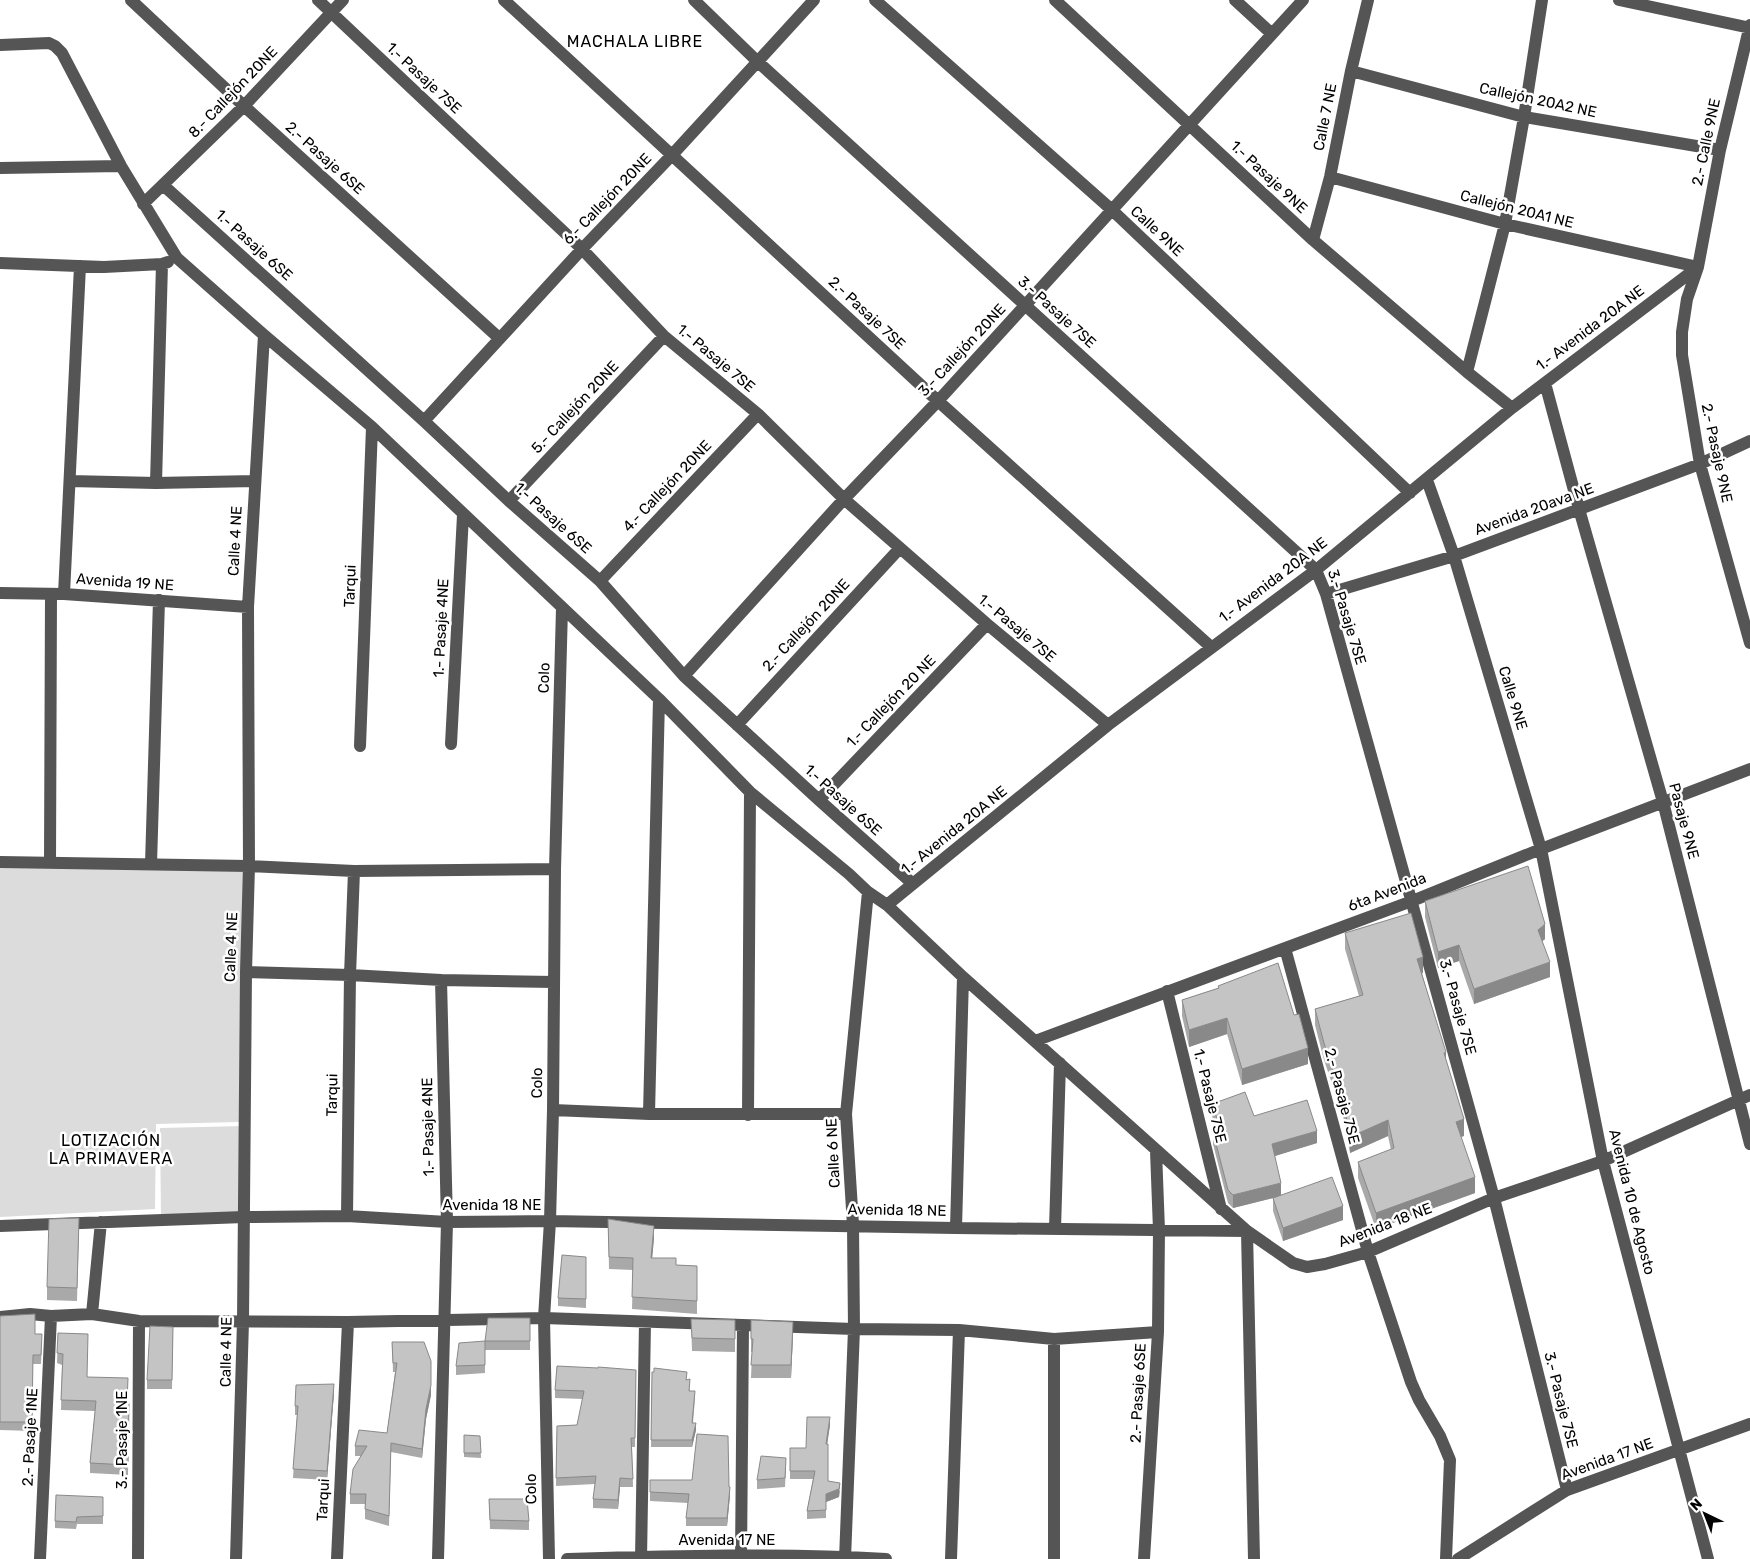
<svg xmlns="http://www.w3.org/2000/svg" width="1750" height="1559" viewBox="0 0 1750 1559" font-family="Rubik,sans-serif">
	<rect width="100%" height="100%" fill="#fff"/>
	<path fill="#dcdcdc" d="M 0,866 L 253,866 L 239,1122 L 156,1124 L 155,1209 L 0,1217 Z
		M 243,1126 L 239,1213 L 161,1216 L 160,1128 Z"/>
	<g fill="none" stroke-linecap="round" stroke-linejoin="round">
		<path stroke="#555" stroke-width="12" d="M 131,0 L 244,106 L 499,338
			M 318,0 L 582,249 L 664,336 L 758,414 L 844,499 L 987,624 L 1108,725
			M 504,0 L 938,401 L 1211,647
			M 694,0 L 758,62 L 1316,570 L 1326,594 L 1494,1198 L 1567,1490
			M 875,0 L 1112,210 L 1410,493
			M 1055,0 L 1313,240 L 1467,372
			M 1235,0 L 1272,34
			M 1619,0 L 1750,28
			M 1750,25 L 1720,150 L 1698,267 L 1687,299 L 1682,332 L 1682,355 L 1700,464 L 1750,643
			M 0,45 L 49,43 L 55,46 L 62,53 L 121,166 L 177,258 L 264,335 L 372,427 L 659,699 L 750,792 L 849,874 L 868,892 L 846,1114 L 853,1225 L 854,1329 L 845,1559
			M 1351,71 L 1524,117 L 1720,150
			M 0,168 L 121,166
			M 1330,177 L 1505,224 L 1698,267
			M 163,185 L 424,421 L 509,501 L 600,581 L 684,676 L 819,800 L 913,884
			M 143,204 L 244,106 L 343,0
			M 1313,240 L 1330,177 L 1351,71 L 1368,0
			M 0,263 L 104,267 L 162,264 L 168,262
			M 1545,383 L 1579,509 L 1663,802 L 1750,1144
			M 1512,408 L 1467,372 L 1505,224 L 1524,117 L 1542,0
			M 424,421 L 582,249 L 672,155 L 814,0
			M 1427,480 L 1454,556 L 1541,849 L 1603,1161 L 1708,1559
			M 70,481 L 156,483 L 255,481
			M 156,483 L 162,264
			M 509,501 L 664,336
			M 600,581 L 758,414
			M 0,593 L 64,594 L 248,607
			M 64,594 L 80,266
			M 1326,594 L 1454,556 L 1700,464 L 1750,441
			M 684,676 L 844,499 L 938,401 L 1303,0
			M 737,725 L 900,548
			M 451,744 L 463,515
			M 360,746 L 372,427
			M 819,800 L 987,624
			M 0,862 L 249,866 L 354,871 L 555,869
			M 50,862 L 51,594
			M 151,864 L 159,600
			M 868,892 L 887,905 L 1108,725 L 1316,570 L 1512,408 L 1698,267
			M 887,905 L 963,977 L 1247,1231 L 1293,1263 L 1307,1267 L 1325,1264 L 1368,1252 L 1494,1198 L 1603,1161 L 1750,1095
			M 1285,948 L 1368,1252 L 1411,1382 L 1419,1400 L 1440,1436 L 1450,1460 L 1446,1559
			M 246,972 L 350,975 L 441,980 L 447,1222 L 438,1559
			M 441,980 L 554,982
			M 1167,991 L 1221,1209
			M 1035,1041 L 1412,901 L 1541,849 L 1750,769
			M 553,1110 L 649,1114 L 846,1114
			M 649,1114 L 659,699
			M 748,1115 L 750,792
			M 347,1216 L 350,975 L 354,871
			M 0,1226 L 244,1217 L 347,1216 L 447,1222 L 550,1221 L 956,1228 L 1247,1231
			M 956,1228 L 963,977
			M 1055,1229 L 1060,1063
			M 1247,1231 L 1254,1559
			M 92,1314 L 101,1222
			M 0,1317 L 30,1314 L 51,1316 L 92,1314 L 139,1321 L 348,1322 L 544,1318 L 854,1329 L 959,1330 L 1054,1339 L 1158,1332
			M 1054,1339 L 1054,1559
			M 40,1559 L 51,1316
			M 138,1559 L 139,1321
			M 236,1559 L 243,1321 L 246,972 L 249,866 L 248,607 L 264,335
			M 337,1559 L 348,1322
			M 549,1559 L 544,1318 L 550,1221 L 553,1110 L 555,869 L 562,608
			M 567,1559 C 674,1556 780,1553 886,1559
			M 641,1559 L 645,1322
			M 741,1559 L 743,1325
			M 951,1559 L 959,1330
			M 1144,1559 L 1158,1332 L 1159,1230 L 1156,1151
			M 1458,1559 L 1567,1490 L 1750,1424"/>
	</g>
	<path fill="#a9a9a9" d="M 1425,901 L 1545,939 L 1542,941 L 1550,977 L 1474,1004 L 1459,961 L 1438,968 L 1425,917 Z
		M 1345,933 L 1423,973 L 1422,973 L 1446,1063 L 1464,1136 L 1461,1137 L 1475,1193 L 1376,1229 L 1358,1178 L 1358,1162 L 1391,1150 L 1388,1136 L 1350,1153 L 1343,1116 L 1324,1060 L 1315,1025 L 1315,1009 L 1359,996 L 1345,949 Z
		M 1218,986 L 1308,1064 L 1242,1085 L 1227,1034 L 1189,1047 L 1182,1016 L 1182,1000 L 1218,988 Z
		M 1212,1104 L 1254,1116 L 1317,1143 L 1274,1156 L 1281,1195 L 1343,1220 L 1283,1241 L 1273,1211 L 1273,1198 L 1233,1208 L 1228,1203 L 1213,1144 L 1213,1132 L 1217,1131 L 1212,1116 Z
		M 608,1219 L 654,1238 L 652,1258 L 676,1265 L 697,1266 L 697,1314 L 632,1309 L 633,1270 L 609,1269 Z
		M 79,1231 L 77,1301 L 47,1300 L 47,1287 Z
		M 586,1257 L 586,1308 L 558,1306 L 558,1298 Z
		M 0,1316 L 35,1334 L 42,1343 L 41,1364 L 33,1364 L 32,1431 L 0,1430 Z
		M 530,1318 L 530,1350 L 485,1350 L 485,1373 L 456,1375 L 456,1366 L 485,1341 Z
		M 691,1319 L 735,1320 L 735,1352 L 692,1351 Z
		M 751,1320 L 793,1335 L 791,1378 L 751,1378 L 752,1352 L 751,1352 Z
		M 173,1327 L 172,1389 L 147,1389 L 147,1380 Z
		M 58,1333 L 87,1377 L 129,1403 L 128,1475 L 90,1473 L 90,1463 L 95,1411 L 61,1410 L 62,1365 L 57,1363 Z
		M 392,1342 L 431,1395 L 426,1419 L 422,1458 L 391,1452 L 389,1526 L 365,1519 L 365,1504 L 350,1504 L 350,1494 L 361,1456 L 355,1456 L 355,1446 L 387,1433 L 395,1372 L 393,1372 Z
		M 636,1370 L 635,1447 L 632,1447 L 633,1487 L 620,1487 L 618,1509 L 593,1508 L 593,1499 L 595,1484 L 556,1486 L 557,1426 L 577,1425 L 583,1399 L 555,1398 L 555,1390 Z
		M 652,1372 L 687,1380 L 690,1391 L 695,1398 L 693,1423 L 696,1430 L 692,1447 L 651,1447 Z
		M 334,1393 L 327,1480 L 293,1478 L 297,1415 L 295,1415 L 295,1406 Z
		M 830,1425 L 827,1444 L 828,1481 L 840,1491 L 839,1497 L 826,1502 L 826,1518 L 807,1519 L 807,1511 L 813,1479 L 790,1479 L 790,1448 L 806,1448 Z
		M 464,1435 L 480,1436 L 481,1458 L 464,1457 Z
		M 786,1467 L 785,1487 L 757,1489 L 757,1480 Z
		M 650,1480 L 729,1487 L 730,1495 L 727,1526 L 686,1526 L 686,1518 L 688,1503 L 650,1501 Z
		M 103,1497 L 103,1524 L 77,1524 L 76,1529 L 55,1528 L 55,1521 Z
		M 489,1499 L 529,1521 L 529,1530 L 490,1529 Z"/>
	<path fill="#898989" d="M 1545,924 L 1545,939 L 1538,945 L 1538,930 Z
		M 1459,945 L 1459,961 L 1438,968 L 1438,952 Z
		M 1423,957 L 1423,973 L 1417,975 L 1417,959 Z
		M 1550,962 L 1550,977 L 1474,1004 L 1474,989 Z
		M 1227,1018 L 1227,1034 L 1189,1047 L 1189,1030 Z
		M 1308,1048 L 1308,1064 L 1242,1085 L 1242,1069 Z
		M 1446,1052 L 1446,1068 L 1444,1053 Z
		M 1464,1119 L 1464,1136 L 1456,1138 L 1456,1122 Z
		M 1388,1120 L 1388,1136 L 1350,1153 L 1350,1137 Z
		M 1317,1131 L 1317,1143 L 1272,1157 L 1272,1144 Z
		M 1475,1177 L 1475,1193 L 1376,1229 L 1376,1213 Z
		M 1281,1183 L 1281,1196 L 1233,1208 L 1233,1195 Z
		M 1343,1206 L 1343,1220 L 1283,1241 L 1283,1228 Z
		M 654,1226 L 654,1238 L 651,1271 L 651,1258 Z
		M 793,1322 L 793,1335 L 791,1378 L 791,1365 Z
		M 334,1384 L 334,1393 L 327,1480 L 327,1471 Z
		M 431,1385 L 431,1395 L 426,1419 L 422,1458 L 422,1449 L 426,1409 Z
		M 830,1417 L 830,1425 L 826,1452 L 826,1444 Z
		M 696,1423 L 696,1430 L 692,1447 L 692,1440 Z
		M 620,1478 L 620,1487 L 618,1509 L 618,1500 Z
		M 840,1483 L 839,1497 L 826,1502 L 826,1494 Z
		M 730,1487 L 730,1495 L 727,1526 L 727,1518 Z"/>
	<path fill="#c4c4c4" stroke="#898989" d="M 1528,866 L 1545,924 L 1538,930 L 1550,962 L 1474,989 L 1459,945 L 1438,952 L 1425,901 Z
		M 1411,913 L 1423,957 L 1417,959 L 1446,1052 L 1444,1053 L 1464,1119 L 1456,1122 L 1475,1177 L 1376,1213 L 1358,1162 L 1394,1148 L 1388,1120 L 1350,1137 L 1343,1100 L 1324,1043 L 1315,1009 L 1363,995 L 1345,933 Z
		M 1278,963 L 1294,1015 L 1299,1014 L 1308,1048 L 1242,1069 L 1227,1018 L 1189,1030 L 1182,1000 L 1219,988 L 1218,986 Z
		M 1245,1092 L 1254,1116 L 1307,1100 L 1317,1131 L 1272,1144 L 1281,1183 L 1233,1195 L 1228,1190 L 1213,1132 L 1221,1130 L 1212,1104 Z
		M 1332,1177 L 1343,1206 L 1283,1228 L 1273,1198 Z
		M 79,1218 L 77,1288 L 47,1287 L 49,1219 Z
		M 608,1219 L 654,1226 L 651,1258 L 676,1258 L 676,1265 L 697,1266 L 697,1301 L 632,1297 L 633,1258 L 609,1257 Z
		M 562,1255 L 586,1257 L 586,1299 L 558,1298 Z
		M 35,1314 L 35,1334 L 42,1334 L 41,1355 L 33,1355 L 32,1422 L 0,1422 L 0,1316 Z
		M 488,1318 L 530,1318 L 530,1341 L 485,1341 Z
		M 691,1319 L 735,1320 L 735,1339 L 692,1338 Z
		M 751,1320 L 793,1322 L 791,1365 L 751,1365 L 753,1339 L 751,1339 Z
		M 150,1326 L 173,1327 L 172,1380 L 147,1380 Z
		M 58,1333 L 88,1334 L 87,1377 L 128,1378 L 127,1402 L 129,1403 L 128,1465 L 90,1463 L 96,1401 L 61,1400 L 63,1354 L 57,1353 Z
		M 485,1341 L 485,1365 L 456,1366 L 459,1343 Z
		M 392,1342 L 424,1342 L 431,1361 L 431,1385 L 426,1409 L 422,1449 L 391,1443 L 389,1516 L 365,1509 L 366,1494 L 350,1494 L 353,1469 L 367,1446 L 355,1446 L 359,1430 L 387,1433 L 397,1363 L 393,1363 Z
		M 557,1366 L 598,1368 L 598,1367 L 636,1370 L 635,1438 L 631,1438 L 633,1479 L 620,1478 L 618,1500 L 593,1499 L 596,1476 L 556,1478 L 557,1426 L 577,1425 L 584,1391 L 555,1390 Z
		M 654,1368 L 687,1372 L 686,1380 L 690,1379 L 689,1391 L 695,1391 L 692,1423 L 696,1423 L 692,1440 L 651,1440 L 652,1372 L 654,1372 Z
		M 334,1384 L 327,1471 L 293,1469 L 298,1406 L 295,1406 L 296,1385 Z
		M 807,1417 L 830,1417 L 826,1444 L 828,1444 L 828,1481 L 840,1483 L 839,1489 L 826,1494 L 826,1510 L 807,1511 L 815,1471 L 790,1471 L 790,1448 L 806,1448 Z
		M 697,1434 L 728,1436 L 729,1487 L 730,1487 L 727,1518 L 686,1518 L 689,1494 L 650,1492 L 650,1480 L 692,1480 Z
		M 464,1435 L 480,1436 L 481,1453 L 464,1453 Z
		M 761,1456 L 786,1458 L 785,1478 L 757,1480 Z
		M 56,1495 L 103,1497 L 103,1516 L 77,1517 L 76,1522 L 55,1521 Z
		M 489,1499 L 527,1499 L 529,1521 L 490,1520 Z"/>
	<g text-anchor="middle" stroke-width="5" stroke-linejoin="round" paint-order="stroke">
		<g font-size="15" fill="#000" stroke="#fff">
			<text transform="translate(424 78) rotate(43)" y="5">1.- Pasaje 7SE</text>
			<text transform="translate(233 92) rotate(-46)" y="5">8.- Callejón 20NE</text>
			<text transform="translate(1538 100) rotate(12)" y="5">Callejón 20A2 NE</text>
			<text transform="translate(1325 117) rotate(-79)" y="5">Calle 7 NE</text>
			<text transform="translate(1706 142) rotate(-78)" y="5">2.- Calle 9NE</text>
			<text transform="translate(325 158) rotate(42)" y="5">2.- Pasaje 6SE</text>
			<text transform="translate(1269 177) rotate(43)" y="5">1.- Pasaje 9NE</text>
			<text transform="translate(607 199) rotate(-46)" y="5">6.- Callejón 20NE</text>
			<text transform="translate(1517 209) rotate(14)" y="5">Callejón 20A1 NE</text>
			<text transform="translate(1157 231) rotate(43)" y="5">Calle 9NE</text>
			<text transform="translate(254 245) rotate(42)" y="5">1.- Pasaje 6SE</text>
			<text transform="translate(1057 312) rotate(42)" y="5">3.- Pasaje 7SE</text>
			<text transform="translate(867 313) rotate(43)" y="5">2.- Pasaje 7SE</text>
			<text transform="translate(1590 328) rotate(-37)" y="5">1.- Avenida 20A NE</text>
			<text transform="translate(962 350) rotate(-47)" y="5">3.- Callejón 20NE</text>
			<text transform="translate(716 358) rotate(40)" y="5">1.- Pasaje 7SE</text>
			<text transform="translate(575 407) rotate(-47)" y="5">5.- Callejón 20NE</text>
			<text transform="translate(1717 453) rotate(78)" y="5">2.- Pasaje 9NE</text>
			<text transform="translate(667 486) rotate(-46)" y="5">4.- Callejón 20NE</text>
			<text transform="translate(1534 509) rotate(-20)" y="5">Avenida 20ava NE</text>
			<text transform="translate(553 518) rotate(42)" y="5">1.- Pasaje 6SE</text>
			<text transform="translate(235 541) rotate(-87)" y="5">Calle 4 NE</text>
			<text transform="translate(1273 580) rotate(-37)" y="5">1.- Avenida 20A NE</text>
			<text transform="translate(125 582) rotate(4)" y="5">Avenida 19 NE</text>
			<text transform="translate(350 586) rotate(-88)" y="5">Tarqui</text>
			<text transform="translate(1347 617) rotate(73)" y="5">3.- Pasaje 7SE</text>
			<text transform="translate(806 625) rotate(-47)" y="5">2.- Callejón 20NE</text>
			<text transform="translate(441 628) rotate(-87)" y="5">1.- Pasaje 4NE</text>
			<text transform="translate(1017 628) rotate(40)" y="5">1.- Pasaje 7SE</text>
			<text transform="translate(544 678) rotate(-88)" y="5">Colo</text>
			<text transform="translate(1513 698) rotate(73)" y="5">Calle 9NE</text>
			<text transform="translate(891 701) rotate(-46)" y="5">1.- Callejón 20 NE</text>
			<text transform="translate(843 800) rotate(42)" y="5">1.- Pasaje 6SE</text>
			<text transform="translate(1684 821) rotate(75)" y="5">Pasaje 9NE</text>
			<text transform="translate(954 830) rotate(-39)" y="5">1.- Avenida 20A NE</text>
			<text transform="translate(1387 892) rotate(-21)" y="5">6ta Avenida</text>
			<text transform="translate(231 947) rotate(-88)" y="5">Calle 4 NE</text>
			<text transform="translate(1458 1007) rotate(74)" y="5">3.- Pasaje 7SE</text>
			<text transform="translate(537 1083) rotate(-89)" y="5">Colo</text>
			<text transform="translate(332 1095) rotate(-89)" y="5">Tarqui</text>
			<text transform="translate(1210 1096) rotate(76)" y="5">1.- Pasaje 7SE</text>
			<text transform="translate(1342 1096) rotate(75)" y="5">2.- Pasaje 7SE</text>
			<text transform="translate(428 1127) rotate(-91)" y="5">1.- Pasaje 4NE</text>
			<text transform="translate(833 1153) rotate(-93)" y="5">Calle 6 NE</text>
			<text transform="translate(1632 1202) rotate(76)" y="5">Avenida 10 de Agosto</text>
			<text x="492" y="1210">Avenida 18 NE</text>
			<text transform="translate(897 1210) rotate(1)" y="5">Avenida 18 NE</text>
			<text transform="translate(1385 1225) rotate(-21)" y="5">Avenida 18 NE</text>
			<text transform="translate(226 1352) rotate(-89)" y="5">Calle 4 NE</text>
			<text transform="translate(1138 1393) rotate(-87)" y="5">2.- Pasaje 6SE</text>
			<text transform="translate(1561 1400) rotate(76)" y="5">3.- Pasaje 7SE</text>
			<text transform="translate(30 1437) rotate(-87)" y="5">2.- Pasaje 1NE</text>
			<text transform="translate(122 1440) rotate(-90)" y="5">3.- Pasaje 1NE</text>
			<text transform="translate(1607 1459) rotate(-20)" y="5">Avenida 17 NE</text>
			<text transform="translate(531 1489) rotate(-91)" y="5">Colo</text>
			<text transform="translate(323 1500) rotate(-87)" y="5">Tarqui</text>
			<text x="727" y="1545">Avenida 17 NE</text>
		</g>
		<g font-size="16" letter-spacing="1" fill="#000" stroke="#fff">
			<text x="635" y="47">MACHALA LIBRE</text>
			<text x="111" y="1146">LOTIZACIÓN<tspan x="111" dy="18">LA PRIMAVERA</tspan></text>
		</g>
	</g>
	<g transform="translate(1705 1514) rotate(317)" stroke="#ffffff" stroke-width="4" paint-order="stroke">
	<path d="M0-4L9 19L0 12L-9 19Z" fill="#000000"/>
	<text y="-8" font-size="14" font-weight="bold" text-anchor="middle" fill="#000000">N</text>
	</g>
</svg>
